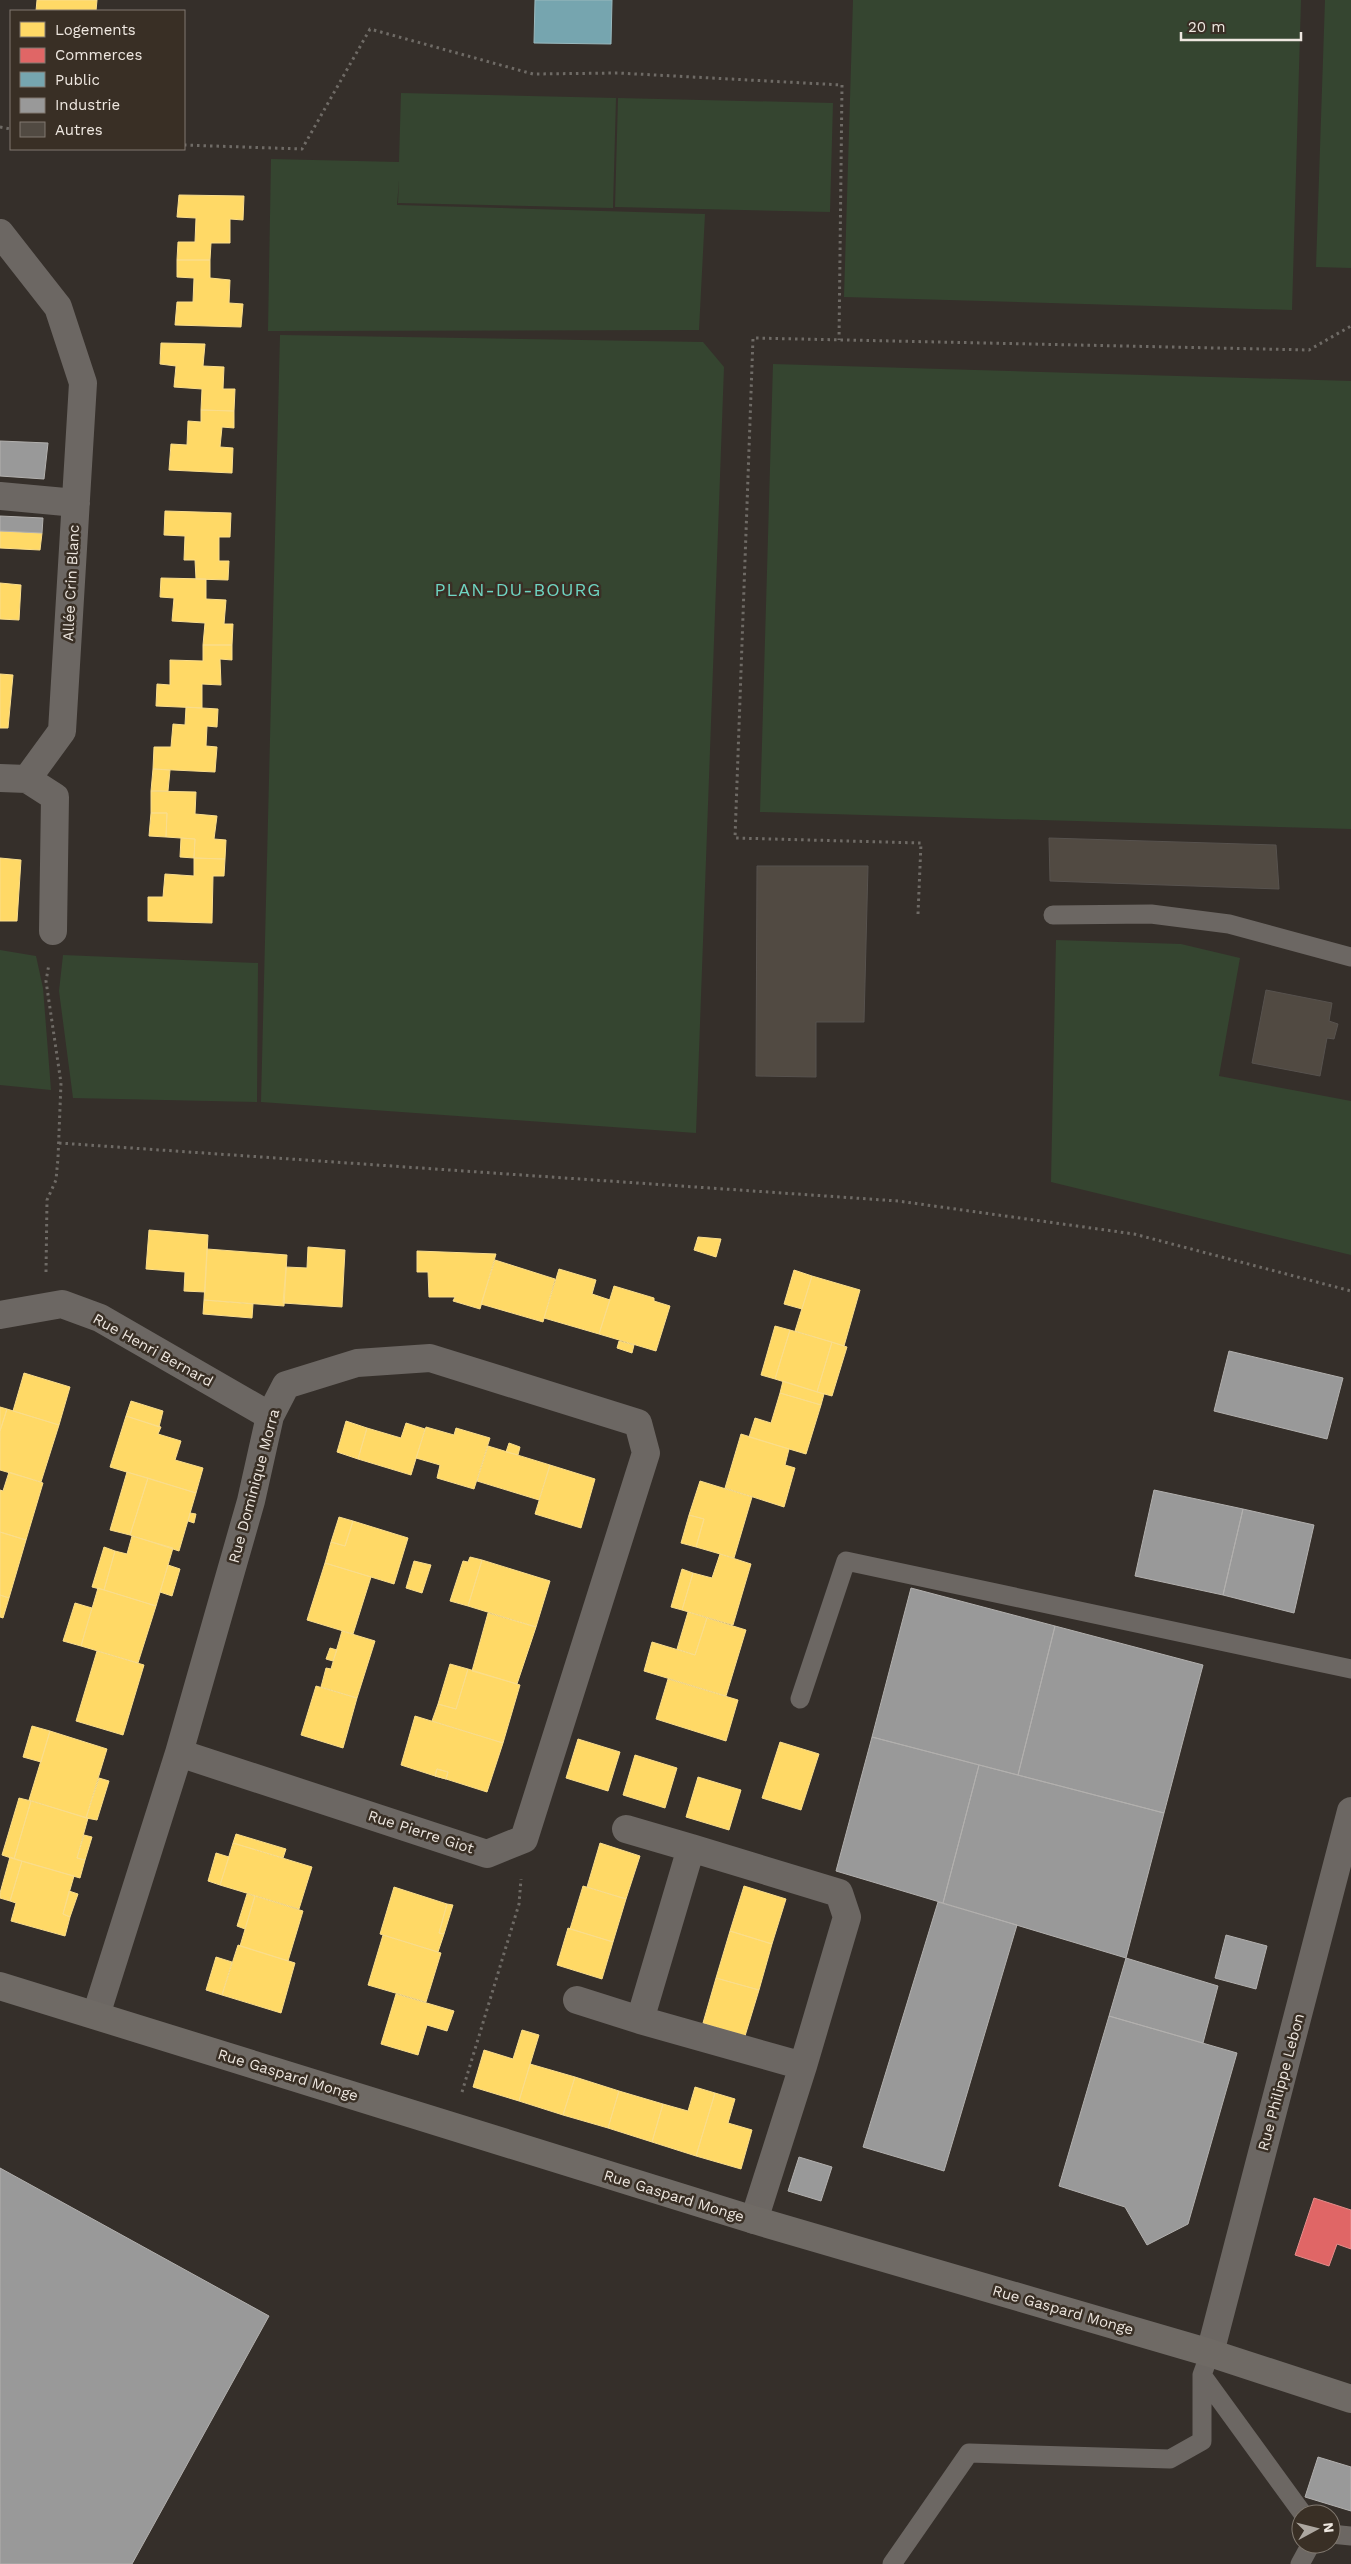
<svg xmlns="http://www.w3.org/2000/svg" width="1351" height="2564" viewBox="0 0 1351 2564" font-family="'Work Sans',sans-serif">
	<rect width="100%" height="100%" fill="#352f2a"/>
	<path fill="#354530" d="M 853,0 L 1301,0 L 1292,310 L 844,297 Z
		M 1325,0 L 1351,0 L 1351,268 L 1316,267 Z
		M 401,93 L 616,98 L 613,208 L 398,203 L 399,180 L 397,205 L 705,214 L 699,330 L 268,331 L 271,159 L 399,162 Z
		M 618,98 L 833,103 L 830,212 L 615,207 Z
		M 280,335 L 703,342 L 724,367 L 696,1133 L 261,1102 Z
		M 773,364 L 1351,381 L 1351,829 L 760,812 Z
		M 1056,940 L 1181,944 L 1240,958 L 1219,1076 L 1351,1101 L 1351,1255 L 1051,1182 Z
		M 0,950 L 36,956 L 43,988 L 51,1090 L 0,1085 Z
		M 63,955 L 258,963 L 257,1102 L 73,1098 L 59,991 Z"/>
	<path fill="#ffd966" stroke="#fadd8b" d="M 37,0 L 97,0 L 96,11 L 36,11 Z
		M 179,195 L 244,196 L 243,220 L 230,219 L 230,243 L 211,243 L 210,260 L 177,260 L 178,242 L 195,242 L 196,218 L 177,217 Z
		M 177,260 L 210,260 L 210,278 L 230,280 L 229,303 L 243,304 L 241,327 L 175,325 L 177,302 L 193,302 L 194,278 L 177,277 Z
		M 161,343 L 205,344 L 203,366 L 224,367 L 223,389 L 235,389 L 234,411 L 201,410 L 202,389 L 174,387 L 176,366 L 160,364 Z
		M 201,410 L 234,411 L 234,428 L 222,427 L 220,447 L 233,448 L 232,473 L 169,470 L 171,444 L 187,445 L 188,421 L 201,422 Z
		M 165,511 L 231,513 L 230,537 L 219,537 L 219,561 L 229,561 L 228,580 L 196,579 L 195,560 L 184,560 L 185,536 L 164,535 Z
		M 0,531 L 42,533 L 40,550 L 0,548 Z
		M 161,578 L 206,579 L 206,599 L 226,600 L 224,624 L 233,624 L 232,645 L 203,645 L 205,623 L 172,621 L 174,598 L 160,597 Z
		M 0,583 L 21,585 L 19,620 L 0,619 Z
		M 203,645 L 232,645 L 232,660 L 220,659 L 221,685 L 202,684 L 202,708 L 156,706 L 157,684 L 170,685 L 170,660 L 203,661 Z
		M 0,674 L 13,675 L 8,728 L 0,728 Z
		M 186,707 L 218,709 L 217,727 L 207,726 L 206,746 L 217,747 L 215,772 L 153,769 L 154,747 L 171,747 L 173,724 L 185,725 Z
		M 153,769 L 170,770 L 168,791 L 151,791 Z
		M 151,791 L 196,792 L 195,814 L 217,816 L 214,839 L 226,840 L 225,859 L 194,858 L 195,839 L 166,837 L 167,813 L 151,813 Z
		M 151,813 L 167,813 L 166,837 L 149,836 Z
		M 181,838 L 195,839 L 194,858 L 180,857 Z
		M 0,858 L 21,860 L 17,921 L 0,921 Z
		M 194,858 L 225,859 L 224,876 L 213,876 L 212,923 L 148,921 L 148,897 L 163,897 L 165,874 L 194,876 Z
		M 149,1230 L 208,1235 L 205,1292 L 184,1291 L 185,1272 L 146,1269 Z
		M 698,1237 L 721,1239 L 716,1257 L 694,1250 Z
		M 308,1247 L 345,1250 L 342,1307 L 283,1303 L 286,1267 L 307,1268 Z
		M 207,1249 L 287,1255 L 284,1306 L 204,1300 Z
		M 417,1251 L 496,1254 L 480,1309 L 453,1301 L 455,1297 L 429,1297 L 428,1272 L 417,1272 Z
		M 495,1260 L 555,1279 L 543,1322 L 481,1304 Z
		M 559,1269 L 596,1280 L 592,1294 L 610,1300 L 599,1334 L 544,1318 Z
		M 794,1270 L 812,1276 L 802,1309 L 784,1304 Z
		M 812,1276 L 860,1290 L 844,1346 L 795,1331 Z
		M 614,1286 L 654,1298 L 654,1301 L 670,1306 L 656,1351 L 599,1334 Z
		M 204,1300 L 253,1304 L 252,1318 L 203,1314 Z
		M 775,1326 L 790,1330 L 775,1379 L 761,1375 Z
		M 790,1330 L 832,1342 L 817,1392 L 775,1379 Z
		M 619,1341 L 634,1345 L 632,1353 L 617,1348 Z
		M 832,1342 L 847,1347 L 832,1396 L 817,1392 Z
		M 24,1373 L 70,1387 L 59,1425 L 13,1411 Z
		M 783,1381 L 824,1394 L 821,1405 L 780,1393 Z
		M 780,1393 L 821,1405 L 806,1454 L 749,1437 L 755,1418 L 771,1423 Z
		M 131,1401 L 163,1411 L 159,1427 L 126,1416 Z
		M 0,1407 L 7,1409 L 0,1431 Z
		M 7,1409 L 59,1425 L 41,1482 L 0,1470 L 0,1431 Z
		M 126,1416 L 161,1427 L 158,1434 L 181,1441 L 175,1460 L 203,1468 L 196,1493 L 110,1467 Z
		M 346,1421 L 367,1428 L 358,1459 L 337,1452 Z
		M 406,1423 L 425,1429 L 411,1475 L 358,1459 L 367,1428 L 401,1438 Z
		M 426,1427 L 454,1435 L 456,1428 L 490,1438 L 474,1489 L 437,1478 L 440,1465 L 416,1458 Z
		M 741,1434 L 789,1449 L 785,1465 L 795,1468 L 784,1507 L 725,1488 Z
		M 509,1443 L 520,1447 L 518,1455 L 506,1452 Z
		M 488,1446 L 550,1465 L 539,1500 L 477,1481 Z
		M 550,1465 L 595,1479 L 581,1528 L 535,1514 Z
		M 9,1472 L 43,1483 L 26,1540 L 0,1532 L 0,1490 L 3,1491 Z
		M 127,1472 L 148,1478 L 130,1535 L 110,1530 Z
		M 148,1478 L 196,1493 L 179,1551 L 130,1535 Z
		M 700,1481 L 752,1497 L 734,1558 L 696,1547 L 704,1519 L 689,1515 Z
		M 190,1513 L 196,1514 L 194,1523 L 188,1521 Z
		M 689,1515 L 704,1519 L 696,1547 L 681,1543 Z
		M 339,1517 L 353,1521 L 345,1546 L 331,1542 Z
		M 353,1521 L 408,1538 L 394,1584 L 325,1563 L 331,1542 L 345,1546 Z
		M 0,1532 L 26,1540 L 9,1598 L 0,1595 Z
		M 132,1536 L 173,1548 L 156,1606 L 104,1590 L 115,1551 L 127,1554 Z
		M 104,1547 L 115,1551 L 104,1590 L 92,1587 Z
		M 720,1554 L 751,1564 L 733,1625 L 682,1610 L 693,1573 L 712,1578 Z
		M 470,1557 L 482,1560 L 468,1606 L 450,1601 L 463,1561 L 468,1562 Z
		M 482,1560 L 550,1581 L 536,1627 L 468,1606 Z
		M 414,1561 L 431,1565 L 422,1593 L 406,1588 Z
		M 325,1563 L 371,1577 L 353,1634 L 307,1620 Z
		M 168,1565 L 180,1569 L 172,1596 L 160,1592 Z
		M 682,1569 L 693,1573 L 682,1610 L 671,1607 Z
		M 98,1588 L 156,1606 L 138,1663 L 81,1646 Z
		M 0,1595 L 9,1598 L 3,1618 L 0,1617 Z
		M 75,1603 L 92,1608 L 81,1646 L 63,1641 Z
		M 688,1612 L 707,1618 L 695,1655 L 677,1649 Z
		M 488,1613 L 536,1627 L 517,1684 L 472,1671 Z
		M 707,1618 L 746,1630 L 726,1696 L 644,1671 L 652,1642 L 695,1655 Z
		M 342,1631 L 375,1641 L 357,1698 L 321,1687 L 326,1668 L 331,1669 Z
		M 330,1648 L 337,1650 L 333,1661 L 326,1659 Z
		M 97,1651 L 144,1665 L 123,1735 L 76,1721 Z
		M 450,1664 L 468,1669 L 456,1709 L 438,1704 Z
		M 468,1669 L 520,1685 L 503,1743 L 432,1721 L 438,1704 L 456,1709 Z
		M 668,1679 L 738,1700 L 726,1741 L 656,1719 Z
		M 316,1686 L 357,1698 L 343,1748 L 301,1735 Z
		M 415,1716 L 503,1743 L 487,1792 L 446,1779 L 448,1772 L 437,1769 L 435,1776 L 401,1765 Z
		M 32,1726 L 50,1731 L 41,1762 L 23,1757 Z
		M 50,1731 L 107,1749 L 86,1818 L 29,1800 Z
		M 578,1739 L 620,1752 L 608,1791 L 566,1778 Z
		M 780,1742 L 819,1754 L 801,1810 L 762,1798 Z
		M 635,1755 L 677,1768 L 665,1808 L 623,1795 Z
		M 437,1769 L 448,1772 L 446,1779 L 435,1776 Z
		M 437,1769 L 448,1772 L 446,1779 L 435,1776 Z
		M 698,1777 L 741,1790 L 729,1830 L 686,1817 Z
		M 99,1778 L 109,1781 L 97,1820 L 86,1818 Z
		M 19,1798 L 31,1801 L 14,1859 L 2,1855 Z
		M 31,1801 L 88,1818 L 77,1858 L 85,1860 L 80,1878 L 14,1859 Z
		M 236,1834 L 286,1849 L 283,1858 L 233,1843 Z
		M 84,1835 L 92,1837 L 85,1860 L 77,1858 Z
		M 233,1843 L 312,1867 L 299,1909 L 220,1885 Z
		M 600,1843 L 640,1856 L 626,1899 L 587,1887 Z
		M 216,1853 L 229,1857 L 220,1885 L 208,1881 Z
		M 10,1857 L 22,1861 L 10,1901 L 0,1898 L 0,1893 Z
		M 22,1861 L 74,1876 L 63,1914 L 70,1917 L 65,1936 L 11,1921 L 16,1903 L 10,1901 Z
		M 583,1886 L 626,1899 L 613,1942 L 570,1929 Z
		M 744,1886 L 786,1899 L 772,1944 L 730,1931 Z
		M 394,1887 L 447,1904 L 439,1933 L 444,1934 L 438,1952 L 380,1934 Z
		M 69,1891 L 78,1894 L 70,1917 L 63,1914 Z
		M 247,1894 L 255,1896 L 245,1929 L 237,1926 Z
		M 255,1896 L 303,1911 L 288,1961 L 240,1946 Z
		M 447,1904 L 453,1905 L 444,1934 L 439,1933 Z
		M 568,1928 L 613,1942 L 602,1979 L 557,1965 Z
		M 730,1931 L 772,1944 L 759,1990 L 716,1978 Z
		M 383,1935 L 441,1953 L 426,2002 L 368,1985 Z
		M 238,1945 L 295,1963 L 281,2013 L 222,1995 Z
		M 216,1957 L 232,1962 L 222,1995 L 206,1990 Z
		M 716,1978 L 759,1990 L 745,2036 L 703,2023 Z
		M 396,1994 L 454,2011 L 447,2031 L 427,2025 L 418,2055 L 381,2044 Z
		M 522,2030 L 539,2035 L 519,2101 L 473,2087 L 484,2050 L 513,2059 Z
		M 530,2064 L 575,2077 L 563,2115 L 519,2101 Z
		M 575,2077 L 619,2091 L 608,2128 L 563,2115 Z
		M 695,2087 L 715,2093 L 696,2156 L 652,2142 L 663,2104 L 688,2111 Z
		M 619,2091 L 663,2104 L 652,2142 L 608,2128 Z
		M 715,2093 L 735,2099 L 728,2123 L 752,2130 L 741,2169 L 696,2156 Z"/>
	<path fill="#e06666" stroke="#e48d8b" d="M 1314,2198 L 1351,2210 L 1351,2249 L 1337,2244 L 1329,2266 L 1295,2255 Z"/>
	<path fill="#76a5af" stroke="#9ab9be" d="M 535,0 L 612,0 L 611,44 L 534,43 Z"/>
	<path fill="#999" stroke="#b2b0ae" d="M 0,441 L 48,443 L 44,479 L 0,476 Z
		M 0,516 L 43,518 L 42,533 L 0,531 Z
		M 1229,1351 L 1343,1378 L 1327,1439 L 1214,1411 Z
		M 1154,1490 L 1243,1509 L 1223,1595 L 1135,1576 Z
		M 1243,1509 L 1314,1525 L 1294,1613 L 1223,1595 Z
		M 911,1588 L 1055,1626 L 1018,1775 L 872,1737 Z
		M 1055,1626 L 1203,1665 L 1164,1813 L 1018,1775 Z
		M 872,1737 L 979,1765 L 943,1903 L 836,1871 Z
		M 979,1765 L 1164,1813 L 1126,1958 L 943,1903 Z
		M 938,1902 L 1017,1925 L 944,2171 L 863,2147 Z
		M 1226,1935 L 1267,1946 L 1256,1989 L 1215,1978 Z
		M 1126,1958 L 1218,1986 L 1203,2043 L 1109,2016 Z
		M 1109,2016 L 1237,2053 L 1188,2224 L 1147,2245 L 1125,2207 L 1059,2186 Z
		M 799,2157 L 832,2167 L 821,2201 L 788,2191 Z
		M 0,2168 L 269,2316 L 132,2564 L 0,2564 Z
		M 1318,2457 L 1351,2467 L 1351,2511 L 1305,2497 Z"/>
	<path fill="#514a42" stroke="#57524e" d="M 1049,838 L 1276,845 L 1279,889 L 1050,881 Z
		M 757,866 L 868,866 L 864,1022 L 816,1022 L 816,1077 L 756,1076 Z
		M 1266,990 L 1332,1003 L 1329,1021 L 1338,1024 L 1334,1039 L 1327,1038 L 1320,1076 L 1252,1063 Z"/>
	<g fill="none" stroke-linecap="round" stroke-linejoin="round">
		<path stroke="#6f6b66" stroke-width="3" stroke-dasharray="2.5 4" stroke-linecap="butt" d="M 0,127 L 11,129
			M 184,145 L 302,149 L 370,29 L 533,74 L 618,73 L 842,85 L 839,340
			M 918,914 L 921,843 L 735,838 L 753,338 L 1309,350 L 1351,326
			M 59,1143 L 898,1201 L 1134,1234 L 1351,1291
			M 46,1272 L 47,1200 L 56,1180 L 58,1158 L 61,1083 L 46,981 L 49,964
			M 462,2092 L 519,1904 L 521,1879"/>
		<path stroke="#6c6763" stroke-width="19" d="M 1053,915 L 1151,914 L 1229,924 L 1351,957
			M 800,1699 L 846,1561 L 1351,1669
			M 1202,2375 L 1303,2514
			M 1331,2534 L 1351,2536
			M 892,2564 L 969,2453 L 1170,2459 L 1202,2441 L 1202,2375 L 1210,2353
			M 1300,2564 L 1311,2544"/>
		<path stroke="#6c6763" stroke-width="28" d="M 0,233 L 58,307 L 83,383 L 62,731 L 27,779
			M 0,496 L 76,503
			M 0,778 L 27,779 L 55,797 L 53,931
			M 0,1315 L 62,1304 L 100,1318 L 270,1416
			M 626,1829 L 691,1848
			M 577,2000 L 640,2020
			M 96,2015 L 179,1753 L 487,1854 L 524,1839 L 646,1453 L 638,1423 L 430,1358 L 357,1363 L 286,1385 L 270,1416 L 251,1501 L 179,1753
			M 754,2220 L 803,2066 L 640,2020 L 691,1848 L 839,1893 L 847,1917 L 803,2066
			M 1210,2353 L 1351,1811"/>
		<path stroke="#6f6a65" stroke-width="28" d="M 0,1986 L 754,2220 L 1210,2353 L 1351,2399"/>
	</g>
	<g text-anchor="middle" stroke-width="5" stroke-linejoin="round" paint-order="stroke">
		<g font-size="15" fill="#eee7e0" stroke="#392f25">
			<text transform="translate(71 583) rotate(-87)" y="5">Allée Crin Blanc</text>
			<text transform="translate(153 1350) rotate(29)" y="5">Rue Henri Bernard</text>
			<text transform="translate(254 1486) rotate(-75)" y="5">Rue Dominique Morra</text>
			<text transform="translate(421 1832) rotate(18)" y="5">Rue Pierre Giot</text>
			<text transform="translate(288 2075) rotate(17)" y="5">Rue Gaspard Monge</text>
			<text transform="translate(1281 2082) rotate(-75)" y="5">Rue Philippe Lebon</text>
			<text transform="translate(674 2196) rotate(17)" y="5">Rue Gaspard Monge</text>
			<text transform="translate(1063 2310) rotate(16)" y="5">Rue Gaspard Monge</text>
		</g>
		<g font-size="18" letter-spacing="1" fill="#6fd5c2" stroke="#392f25">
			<text x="518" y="596">PLAN-DU-BOURG</text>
		</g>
	</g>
	<rect x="10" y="10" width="175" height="140" fill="#392f25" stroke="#817970"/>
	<rect x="20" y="22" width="25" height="15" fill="#ffd966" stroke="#817970"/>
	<text x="55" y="35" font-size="15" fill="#eee7e0">Logements</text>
	<rect x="20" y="48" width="25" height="15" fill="#e06666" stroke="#817970"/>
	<text x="55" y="60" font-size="15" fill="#eee7e0">Commerces</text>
	<rect x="20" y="72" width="25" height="15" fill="#76a5af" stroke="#817970"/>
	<text x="55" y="85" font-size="15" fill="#eee7e0">Public</text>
	<rect x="20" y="98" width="25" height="15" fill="#999999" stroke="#817970"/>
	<text x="55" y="110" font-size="15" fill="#eee7e0">Industrie</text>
	<rect x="20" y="122" width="25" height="15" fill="#514a42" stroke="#817970"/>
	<text x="55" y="135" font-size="15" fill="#eee7e0">Autres</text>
	<g transform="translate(1316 2529) rotate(83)"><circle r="24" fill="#392f25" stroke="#817970"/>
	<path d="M0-4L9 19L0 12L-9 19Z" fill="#ada7a0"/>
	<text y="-8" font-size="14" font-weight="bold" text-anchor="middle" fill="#eee7e0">N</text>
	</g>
	<path d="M1181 32v8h120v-8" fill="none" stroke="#eee7e0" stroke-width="2.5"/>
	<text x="1188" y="32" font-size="15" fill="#eee7e0" stroke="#392f25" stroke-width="4" paint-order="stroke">20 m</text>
</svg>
